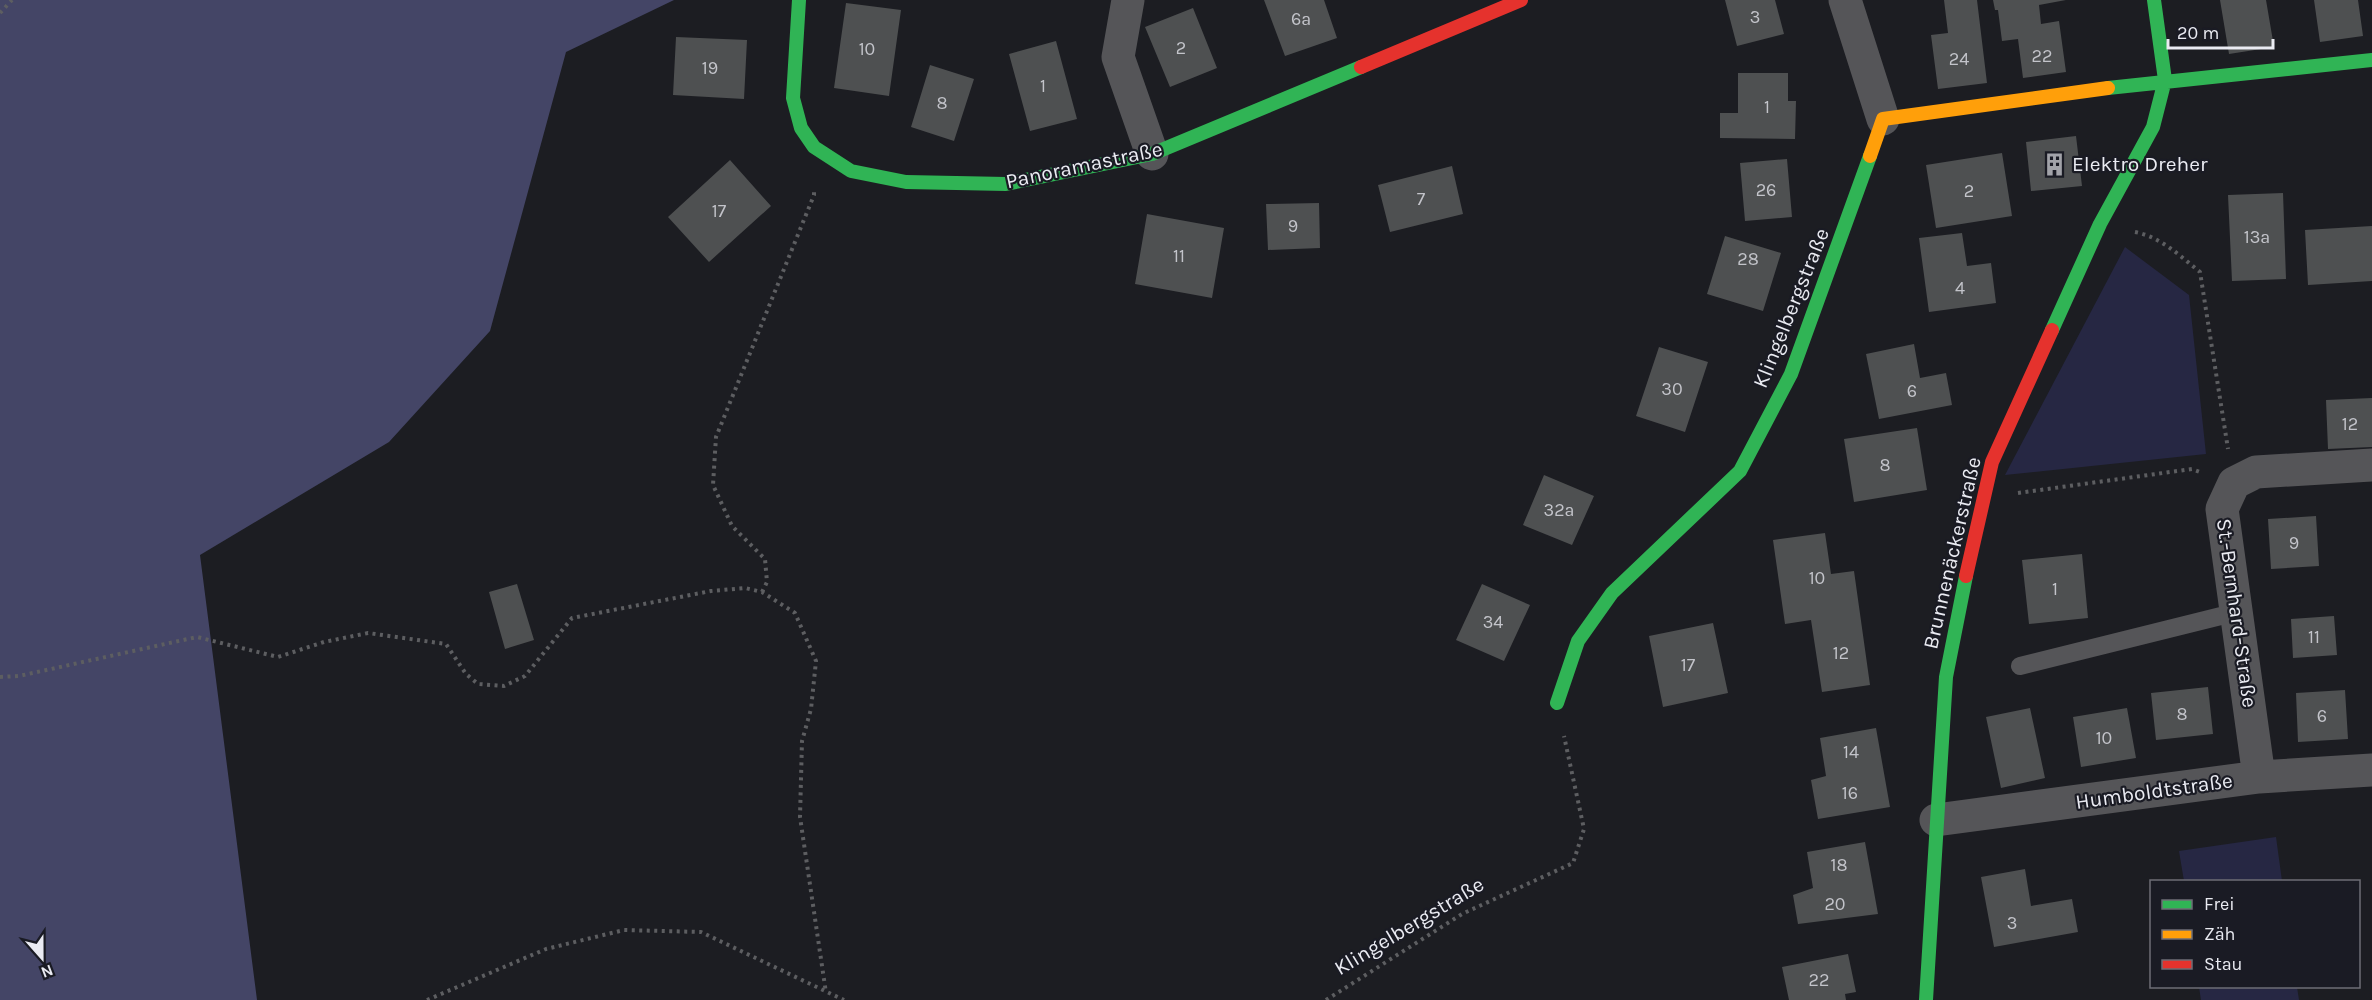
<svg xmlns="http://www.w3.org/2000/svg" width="2372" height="1000" viewBox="0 0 2372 1000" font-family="Karla,sans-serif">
	<rect width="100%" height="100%" fill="#1c1d22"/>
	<path fill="#262743" d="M 2125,247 L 2189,295 L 2206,454 L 2005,475 Z
		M 2276,837 L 2282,881 L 2184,881 L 2179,851 Z
		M 2199,987 L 2297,987 L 2299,1000 L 2201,1000 Z"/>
	<path fill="#444566" d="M 0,0 L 674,0 L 566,52 L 490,331 L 389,442 L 200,555 L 257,1000 L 0,1000 Z"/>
	<path fill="#4e5051" d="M 1264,0 L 1324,0 L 1337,38 L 1285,56 Z
		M 1725,0 L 1775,0 L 1784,34 L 1737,46 Z
		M 1944,0 L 1977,0 L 1987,83 L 1938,89 L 1931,35 L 1948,33 Z
		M 1993,0 L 2066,0 L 2039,5 L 2041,24 L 2059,21 L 2066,72 L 2023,78 L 2018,39 L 2002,41 L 1998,10 L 1995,10 Z
		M 2220,0 L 2266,0 L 2274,47 L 2229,54 Z
		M 2314,0 L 2358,0 L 2363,36 L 2320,42 Z
		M 846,3 L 901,10 L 889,96 L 834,88 Z
		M 1193,8 L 1217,68 L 1170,87 L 1145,27 Z
		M 676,37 L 747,40 L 744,99 L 673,95 Z
		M 1056,41 L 1077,119 L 1030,131 L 1009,54 Z
		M 930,65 L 974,79 L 954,141 L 911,127 Z
		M 1738,73 L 1788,73 L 1788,101 L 1796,101 L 1795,139 L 1720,138 L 1720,113 L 1738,113 Z
		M 2076,136 L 2082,186 L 2031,191 L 2026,142 Z
		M 2002,153 L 2012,216 L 1936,228 L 1926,165 Z
		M 1787,159 L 1792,217 L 1745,221 L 1740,163 Z
		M 730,160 L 771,206 L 709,262 L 668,217 Z
		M 1452,166 L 1463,214 L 1390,232 L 1378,185 Z
		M 2283,193 L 2286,279 L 2232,281 L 2228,195 Z
		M 1319,203 L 1320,248 L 1268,250 L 1266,204 Z
		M 1147,214 L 1224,228 L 1212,298 L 1135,284 Z
		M 2372,226 L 2372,281 L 2308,285 L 2305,230 Z
		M 1962,233 L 1967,266 L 1991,263 L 1996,303 L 1929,312 L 1919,238 Z
		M 1725,236 L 1781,253 L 1763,311 L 1707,294 Z
		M 1914,344 L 1920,378 L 1946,373 L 1952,405 L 1879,419 L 1866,354 Z
		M 1659,347 L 1708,362 L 1685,432 L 1636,416 Z
		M 2372,398 L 2372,447 L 2328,449 L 2326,400 Z
		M 1917,428 L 1927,490 L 1854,502 L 1844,439 Z
		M 1544,475 L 1594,496 L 1572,545 L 1523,525 Z
		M 2316,516 L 2319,566 L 2271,569 L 2268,519 Z
		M 1825,533 L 1831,574 L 1854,571 L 1870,685 L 1822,692 L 1811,620 L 1785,624 L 1773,540 Z
		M 2082,554 L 2088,618 L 2029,624 L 2022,560 Z
		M 517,584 L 534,640 L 505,649 L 489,592 Z
		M 1482,584 L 1530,605 L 1504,661 L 1456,640 Z
		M 2334,616 L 2337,655 L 2293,658 L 2291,619 Z
		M 1713,623 L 1728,693 L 1663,707 L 1649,636 Z
		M 2208,687 L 2213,734 L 2156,740 L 2151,693 Z
		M 2345,690 L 2348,739 L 2298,742 L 2296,693 Z
		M 2030,708 L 2045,778 L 2001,788 L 1986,717 Z
		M 2127,708 L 2136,758 L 2081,767 L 2073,717 Z
		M 1876,728 L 1890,807 L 1818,819 L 1811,780 L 1826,776 L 1820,738 Z
		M 1865,842 L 1878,914 L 1798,924 L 1793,895 L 1813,888 L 1807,852 Z
		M 2025,869 L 2031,906 L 2072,899 L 2078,932 L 1994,947 L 1981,877 Z
		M 1848,954 L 1856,992 L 1845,994 L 1846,1000 L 1789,1000 L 1782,967 Z"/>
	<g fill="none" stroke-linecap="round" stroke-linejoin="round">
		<path stroke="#5d5e61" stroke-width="4" stroke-dasharray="3 4.5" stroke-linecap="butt" d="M 0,13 L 12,0
			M 2135,232 C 2161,237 2180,256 2200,272 L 2228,449
			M 2018,493 L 2192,469 L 2200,472
			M 762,592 L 767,582 L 765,559 L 732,526 L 713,485 L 716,437 L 814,195 L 814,188
			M 0,677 L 19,676 L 197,637 L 278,657 L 324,642 L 368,633 L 446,644 L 466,674 L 478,684 L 504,686 L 525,676 L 572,618 L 711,591 L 745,588 L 762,592 L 795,613 L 816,661 L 811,709 L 802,741 L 800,817 L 826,993
			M 427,1000 L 546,949 L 624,930 L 701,932 L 844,1000
			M 1326,1000 L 1462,914 L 1573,863 L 1584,829 L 1564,736"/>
		<path stroke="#555558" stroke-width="18" d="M 2020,666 L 2237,612"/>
		<path stroke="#555558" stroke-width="33" d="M 1128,0 L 1118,57 L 1152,154
			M 1845,0 L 1883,119
			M 2259,777 L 2222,509 L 2234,483 L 2256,472 L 2372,465
			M 1936,820 L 2259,777 L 2372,770"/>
		<path stroke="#30b455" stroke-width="14" d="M 799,0 L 793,98 L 801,128 L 814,147 L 851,171 L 906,182 L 1006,184 L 1152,154 L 1361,67
			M 2108,88 L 2372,60
			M 2052,330 L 2100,224 L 2153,127 L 2165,80 L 2154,0
			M 1557,703 L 1578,641 L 1612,593 L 1740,471 L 1791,374 L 1870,156
			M 1926,1000 L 1946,677 L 1966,576"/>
		<path stroke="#ff9f0a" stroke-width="14" d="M 1870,156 L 1883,119 L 2108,88"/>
		<path stroke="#e5322d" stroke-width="14" d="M 1361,67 L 1521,0
			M 1966,576 L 1992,462 L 2052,330"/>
	</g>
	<defs>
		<symbol id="building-bare" viewBox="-9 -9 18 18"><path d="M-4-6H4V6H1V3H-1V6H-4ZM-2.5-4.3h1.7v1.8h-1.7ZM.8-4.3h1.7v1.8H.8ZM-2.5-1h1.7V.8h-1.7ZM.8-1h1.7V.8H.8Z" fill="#a2a3a9" stroke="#1a1b24" stroke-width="2.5" paint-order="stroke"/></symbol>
	</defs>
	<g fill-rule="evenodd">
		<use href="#building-bare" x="2038" y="148" width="33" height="33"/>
	</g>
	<g text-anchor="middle" stroke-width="4.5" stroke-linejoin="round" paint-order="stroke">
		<g font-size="18" fill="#c3c4ca">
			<text x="1755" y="23">3</text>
			<text x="1301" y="25">6a</text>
			<text x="1181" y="54">2</text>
			<text x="867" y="55">10</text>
			<text x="2042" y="62">22</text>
			<text x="1959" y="65">24</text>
			<text x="710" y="74">19</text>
			<text x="1043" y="92">1</text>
			<text x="942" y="109">8</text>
			<text x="1767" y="113">1</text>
			<text x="1766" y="196">26</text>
			<text x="1969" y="197">2</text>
			<text x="1421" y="205">7</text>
			<text x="719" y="217">17</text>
			<text x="1293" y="232">9</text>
			<text x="2257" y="243">13a</text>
			<text x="1179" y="262">11</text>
			<text x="1748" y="265">28</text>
			<text x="1960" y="294">4</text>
			<text x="1672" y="395">30</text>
			<text x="1912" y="397">6</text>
			<text x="2350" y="430">12</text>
			<text x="1885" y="471">8</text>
			<text x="1559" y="516">32a</text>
			<text x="2294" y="549">9</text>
			<text x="1817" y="584">10</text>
			<text x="2055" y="595">1</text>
			<text x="1493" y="628">34</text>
			<text x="2314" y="643">11</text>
			<text x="1841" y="659">12</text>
			<text x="1688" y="671">17</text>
			<text x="2182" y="720">8</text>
			<text x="2322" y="722">6</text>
			<text x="2104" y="744">10</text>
			<text x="1851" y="758">14</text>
			<text x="1850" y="799">16</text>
			<text x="1839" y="871">18</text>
			<text x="1835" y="910">20</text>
			<text x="2012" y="929">3</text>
			<text x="1819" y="986">22</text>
		</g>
		<g font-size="21" fill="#eaebf2" stroke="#1a1b24" text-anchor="start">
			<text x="2072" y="171">Elektro Dreher</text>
		</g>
		<g font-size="21" fill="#eaebf2" stroke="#1a1b24">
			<text transform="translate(1084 165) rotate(-12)" y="7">Panoramastraße</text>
			<text transform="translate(1791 308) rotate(-68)" y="7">Klingelbergstraße</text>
			<text transform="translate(1952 553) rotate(-77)" y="7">Brunnenäckerstraße</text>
			<text transform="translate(2237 613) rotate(82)" y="7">St.-Bernhard-Straße</text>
			<text transform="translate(2154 791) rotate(-8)" y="7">Humboldtstraße</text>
			<text transform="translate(1409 926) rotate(-31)" y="7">Klingelbergstraße</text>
		</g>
	</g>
	<rect x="2150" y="880" width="210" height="108" fill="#1a1b24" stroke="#6d6e76" stroke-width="1.5"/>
	<rect x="2162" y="900" width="30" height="9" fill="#30b455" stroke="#6d6e76" stroke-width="1.5"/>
	<text x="2204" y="910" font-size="18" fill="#eaebf2">Frei</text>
	<rect x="2162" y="930" width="30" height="9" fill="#ff9f0a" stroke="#6d6e76" stroke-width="1.5"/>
	<text x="2204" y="940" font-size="18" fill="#eaebf2">Zäh</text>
	<rect x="2162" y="960" width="30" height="9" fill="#e5322d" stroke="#6d6e76" stroke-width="1.5"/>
	<text x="2204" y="970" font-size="18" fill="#eaebf2">Stau</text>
	<g transform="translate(42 958) rotate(159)" stroke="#1a1b24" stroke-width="4.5" paint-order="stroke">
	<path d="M0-4.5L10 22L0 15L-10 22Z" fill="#eaebf2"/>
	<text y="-9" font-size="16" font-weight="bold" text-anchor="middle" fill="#eaebf2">N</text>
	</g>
	<path d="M2168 39v9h105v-9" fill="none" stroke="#eaebf2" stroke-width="3"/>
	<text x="2177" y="39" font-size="18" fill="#eaebf2" stroke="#1a1b24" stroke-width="4.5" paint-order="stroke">20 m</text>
</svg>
